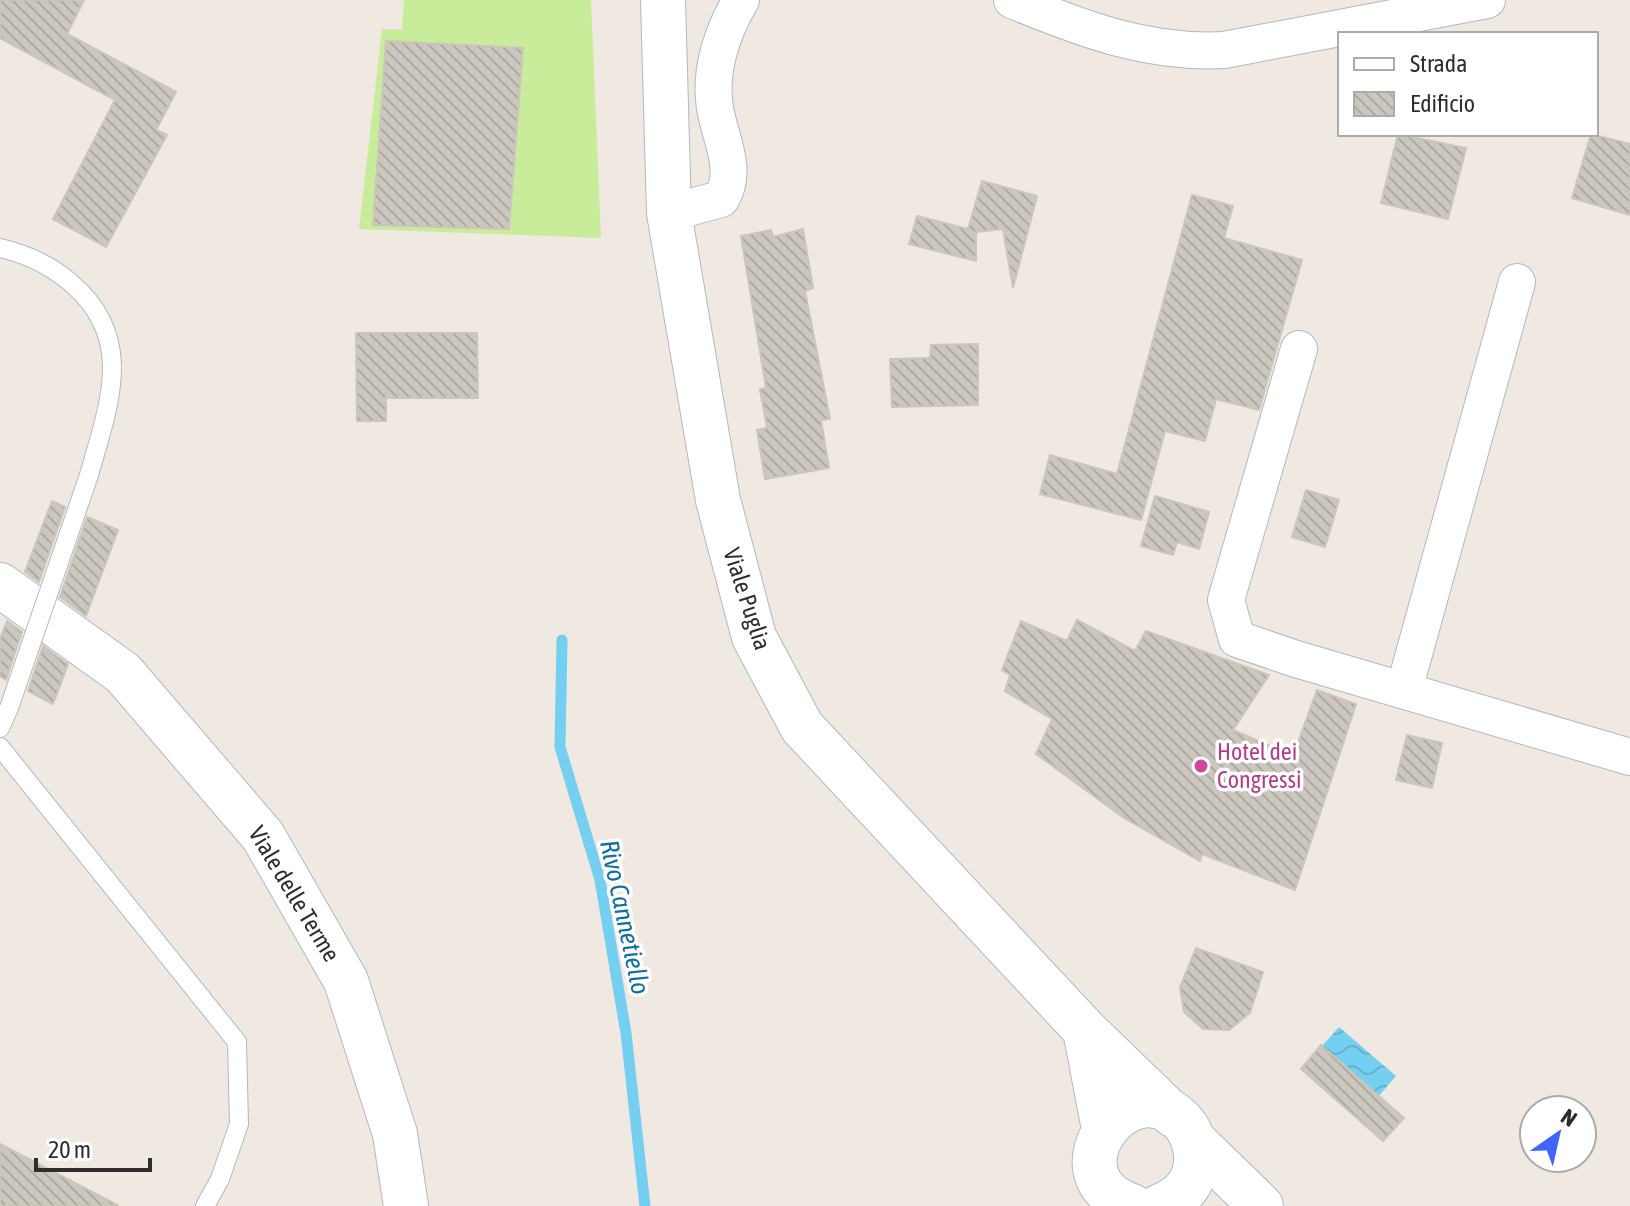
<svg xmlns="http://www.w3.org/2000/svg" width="1630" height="1206" viewBox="0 0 1630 1206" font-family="'Asap Condensed',sans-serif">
	<defs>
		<pattern id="water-waves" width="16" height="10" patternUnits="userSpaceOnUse" patternTransform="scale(2)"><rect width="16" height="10" fill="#75cff0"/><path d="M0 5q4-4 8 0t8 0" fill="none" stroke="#66b2ce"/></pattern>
		<pattern id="building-back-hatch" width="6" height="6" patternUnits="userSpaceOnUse" patternTransform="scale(2)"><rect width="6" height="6" fill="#cbc7bf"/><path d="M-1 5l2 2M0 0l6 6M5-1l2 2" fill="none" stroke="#afaba4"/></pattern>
	</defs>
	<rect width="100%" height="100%" fill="#efe9e1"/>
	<path fill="#c9ec9a" d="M 404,0 L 591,0 L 601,238 L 359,229 L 382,29 L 402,30 Z"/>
	<path fill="url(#water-waves)" d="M 1339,1027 L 1396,1076 L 1371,1105 L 1313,1056 Z"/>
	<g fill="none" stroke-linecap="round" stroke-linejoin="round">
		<path stroke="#75cff0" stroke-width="11" d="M 562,640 L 560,747 L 600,880 L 626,1033 L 645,1206"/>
	</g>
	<path fill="url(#building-back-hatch)" stroke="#cbc5ba" stroke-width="2" d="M 0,0 L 84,0 L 67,34 L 176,92 L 156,130 L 167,135 L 106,247 L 53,219 L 115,100 L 0,38 Z
		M 386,41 L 523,48 L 509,229 L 373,225 Z
		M 1398,134 L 1466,148 L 1448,219 L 1381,203 Z
		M 1591,134 L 1630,144 L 1630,215 L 1572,198 Z
		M 982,181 L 1037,196 L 1013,288 L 1003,229 L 976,232 L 976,261 L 909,244 L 917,216 L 968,229 Z
		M 1192,195 L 1233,206 L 1224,238 L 1302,260 L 1259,410 L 1216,399 L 1205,441 L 1165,431 L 1141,520 L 1040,494 L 1050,455 L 1117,474 Z
		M 803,229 L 813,288 L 805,291 L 830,419 L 821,420 L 829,468 L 765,479 L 757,430 L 767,428 L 760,389 L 766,388 L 741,236 L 771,230 L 773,237 Z
		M 356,333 L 477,333 L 478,398 L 386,398 L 386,421 L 357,421 Z
		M 978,344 L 978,405 L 892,407 L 890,359 L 930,358 L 931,345 Z
		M 1306,490 L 1339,500 L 1325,547 L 1292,537 Z
		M 1155,496 L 1209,512 L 1199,549 L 1177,542 L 1173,555 L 1141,546 Z
		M 52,501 L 65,507 L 39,582 L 25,572 Z
		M 87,517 L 118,530 L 86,616 L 60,597 Z
		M 1077,620 L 1135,651 L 1146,631 L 1269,675 L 1233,730 L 1293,756 L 1317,690 L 1356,704 L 1295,890 L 1202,854 L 1200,861 L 1124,818 L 1036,754 L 1052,719 L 1005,691 L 1010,675 L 1002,670 L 1021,621 L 1067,641 Z
		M 7,621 L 22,632 L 6,680 L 0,676 L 0,639 Z
		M 43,646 L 68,664 L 53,704 L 28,691 Z
		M 1407,735 L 1442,743 L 1432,788 L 1396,780 Z
		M 1196,948 L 1263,972 L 1250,1013 L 1229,1030 L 1203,1029 L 1184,1012 L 1180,987 Z
		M 1321,1045 L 1404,1118 L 1383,1141 L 1301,1069 Z
		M 0,1144 L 119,1206 L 0,1206 Z"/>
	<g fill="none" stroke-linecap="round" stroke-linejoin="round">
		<defs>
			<path id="lane" d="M 0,248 C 27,254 50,265 71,283 C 136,338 109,404 89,475
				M 0,728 L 9,708
				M 0,747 L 237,1042 L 239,1124 L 220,1179 L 205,1206"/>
			<path id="street" d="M 1012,0 C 1082,29 1148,54 1224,50 L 1487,0
				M 669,213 L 721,199 C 739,170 720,139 715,108 C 709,71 722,32 741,0
				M 1299,349 L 1226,600 L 1237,639 L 1296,659 L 1630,757
				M 1404,690 L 1517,282"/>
			<path id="secondary" d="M 663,0 L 669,213 L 718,500 L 754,637 L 802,727 L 1085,1030 L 1173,1115
				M 0,585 L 123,673 L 263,836 L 346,981 L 395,1134 L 406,1206
				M 1085,1030 L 1104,1129
				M 1193,1140 L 1261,1206
				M 1132,1206 C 1043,1176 1134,1058 1186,1126 C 1195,1139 1199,1158 1194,1173 C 1189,1190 1176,1200 1160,1206"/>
		</defs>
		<use href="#lane" stroke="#b4b7c1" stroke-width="20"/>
		<use href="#street" stroke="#b4b7c1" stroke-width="38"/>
		<use href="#secondary" stroke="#b4b7c1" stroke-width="46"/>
		<use href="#lane" stroke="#fff" stroke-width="18"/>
		<use href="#street" stroke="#fff" stroke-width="36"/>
		<use href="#secondary" stroke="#fff" stroke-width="44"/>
		<defs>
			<path id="lane-bridge" d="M 9,708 L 89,475"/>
		</defs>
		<use href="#lane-bridge" stroke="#b4b7c1" stroke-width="20" stroke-linecap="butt"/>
		<use href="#lane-bridge" stroke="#fff" stroke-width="18"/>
	</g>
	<circle fill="#d1479c" stroke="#fff" stroke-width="3" cx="1201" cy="766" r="8"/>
	<g text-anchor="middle" stroke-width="7" stroke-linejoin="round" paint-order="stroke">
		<g font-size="24" fill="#2e2e2e" stroke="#fff">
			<text transform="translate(747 599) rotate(72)" y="8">Viale Puglia</text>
			<text transform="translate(294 894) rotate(59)" y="8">Viale delle Terme</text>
		</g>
		<g font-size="24" fill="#b23c85" stroke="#fff" text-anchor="start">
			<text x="1217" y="760">Hotel dei<tspan x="1217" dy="28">Congressi</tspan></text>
		</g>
		<g font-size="26" font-style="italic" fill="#0d6fa3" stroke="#fff">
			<text transform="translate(625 917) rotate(78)" y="9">Rivo Cannetiello</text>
		</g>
	</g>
	<rect x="1338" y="32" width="260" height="104" fill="#ffffff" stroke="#ababab" stroke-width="2"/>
	<rect x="1354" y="58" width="40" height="12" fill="#ffffff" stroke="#ababab" stroke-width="2"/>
	<text x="1410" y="72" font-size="24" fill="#2e2e2e">Strada</text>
	<rect x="1354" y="92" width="40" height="24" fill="url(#building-back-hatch)" stroke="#ababab" stroke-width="2"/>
	<text x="1410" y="112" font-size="24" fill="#2e2e2e">Edificio</text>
	<g transform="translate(1558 1134) rotate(34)"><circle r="38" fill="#ffffff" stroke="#ababab" stroke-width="2"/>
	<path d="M0-6L14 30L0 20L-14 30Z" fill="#4264fb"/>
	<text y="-12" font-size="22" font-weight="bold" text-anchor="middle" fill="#2e2e2e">N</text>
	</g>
	<path d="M36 1158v12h114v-12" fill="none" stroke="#2e2e2e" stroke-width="4"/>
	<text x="48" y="1158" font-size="24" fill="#2e2e2e" stroke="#ffffff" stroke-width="6" paint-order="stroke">20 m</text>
</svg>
